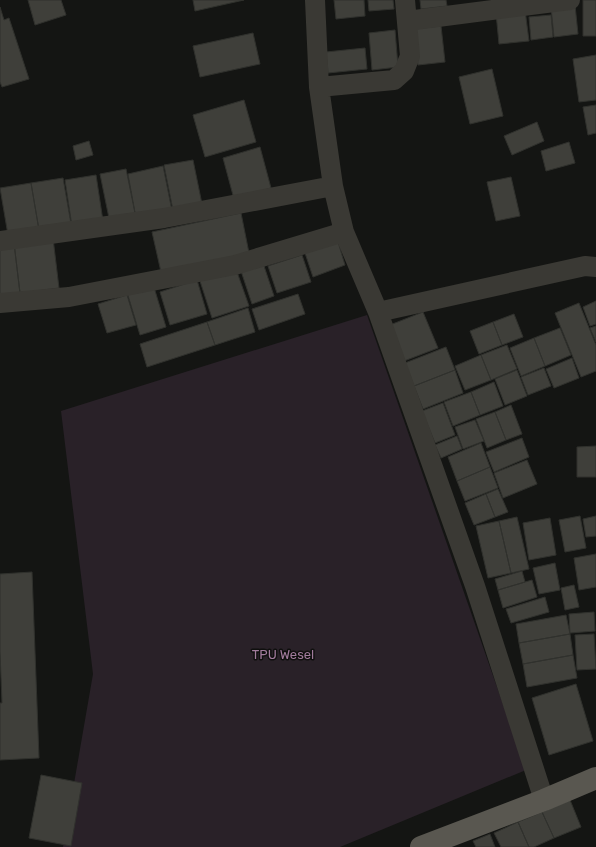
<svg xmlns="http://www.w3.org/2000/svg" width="596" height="847" viewBox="0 0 596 847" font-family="Rubik,sans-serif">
	<rect width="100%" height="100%" fill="#141513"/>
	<path fill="#292128" d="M 367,315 L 526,770 L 340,847 L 63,847 L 93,674 L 61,411 Z"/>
	<path fill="#3f3f3a" stroke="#30312d" d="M 28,0 L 61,0 L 66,15 L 35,25 Z
		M 193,0 L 244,0 L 195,11 Z
		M 334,0 L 364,0 L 365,16 L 336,19 Z
		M 368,0 L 393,0 L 394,9 L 369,11 Z
		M 420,0 L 446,0 L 447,6 L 421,9 Z
		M 583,0 L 596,0 L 596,36 L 583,36 Z
		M 575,5 L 578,34 L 554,37 L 551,7 Z
		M 0,7 L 4,20 L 9,18 L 29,79 L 2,87 L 0,82 Z
		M 525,10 L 529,41 L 499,44 L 496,13 Z
		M 551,15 L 553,37 L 531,40 L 529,17 Z
		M 441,26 L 445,62 L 418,65 L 414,29 Z
		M 395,30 L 398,67 L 372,70 L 369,33 Z
		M 253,33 L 260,64 L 200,77 L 193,46 Z
		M 365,48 L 367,69 L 328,73 L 326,52 Z
		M 596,55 L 596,100 L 579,102 L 573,59 Z
		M 492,69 L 503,116 L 470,124 L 459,77 Z
		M 244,100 L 256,142 L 205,157 L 193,115 Z
		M 596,105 L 596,133 L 588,135 L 583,107 Z
		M 537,122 L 544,141 L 512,155 L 504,136 Z
		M 89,141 L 93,155 L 76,160 L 73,146 Z
		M 569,142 L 575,163 L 546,171 L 541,151 Z
		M 260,147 L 271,188 L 234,199 L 223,158 Z
		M 193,160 L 202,204 L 173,210 L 164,165 Z
		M 163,166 L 172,211 L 136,218 L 128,174 Z
		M 126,169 L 136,218 L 110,223 L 100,174 Z
		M 96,175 L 103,221 L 72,226 L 65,180 Z
		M 511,177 L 520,216 L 496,221 L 487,182 Z
		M 63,178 L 71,224 L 39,230 L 31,183 Z
		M 31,183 L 39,230 L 8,235 L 0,188 Z
		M 241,213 L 249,253 L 161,272 L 152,232 Z
		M 53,238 L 59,288 L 20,293 L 14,243 Z
		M 338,242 L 345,265 L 313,277 L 305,253 Z
		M 14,243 L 20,293 L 0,295 L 0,245 Z
		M 302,255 L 311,282 L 277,293 L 268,266 Z
		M 263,263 L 274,296 L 252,304 L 241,271 Z
		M 236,269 L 249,306 L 212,318 L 200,281 Z
		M 197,280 L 207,314 L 170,325 L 160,292 Z
		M 153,284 L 166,327 L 140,335 L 127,292 Z
		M 298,294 L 305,314 L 259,330 L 252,309 Z
		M 127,295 L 136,325 L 107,333 L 98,304 Z
		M 596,301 L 596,324 L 590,326 L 583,307 Z
		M 579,303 L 596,345 L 596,371 L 581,377 L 555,313 Z
		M 248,308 L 255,332 L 215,345 L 207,322 Z
		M 423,312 L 438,348 L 404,361 L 390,325 Z
		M 514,314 L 523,337 L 502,345 L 493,322 Z
		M 207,322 L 215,345 L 147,367 L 140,344 Z
		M 493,322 L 502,345 L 479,354 L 470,331 Z
		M 596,326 L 596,342 L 590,328 Z
		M 560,328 L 571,355 L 545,366 L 534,338 Z
		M 534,338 L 545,366 L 521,376 L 510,348 Z
		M 507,345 L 517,369 L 491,380 L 481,355 Z
		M 446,347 L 455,370 L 414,386 L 405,363 Z
		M 481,355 L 491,380 L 465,390 L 455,366 Z
		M 572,358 L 579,378 L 554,388 L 546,369 Z
		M 544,368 L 551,386 L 528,395 L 521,377 Z
		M 455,370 L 463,393 L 423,409 L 414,386 Z
		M 517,370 L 527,396 L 505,405 L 495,379 Z
		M 494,382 L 503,406 L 480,415 L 471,392 Z
		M 471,392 L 480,415 L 453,426 L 444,402 Z
		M 443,403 L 455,435 L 435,443 L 422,411 Z
		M 511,405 L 522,434 L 506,440 L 495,412 Z
		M 495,412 L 506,440 L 487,448 L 476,419 Z
		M 475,420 L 484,441 L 463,449 L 455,427 Z
		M 457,436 L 462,449 L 441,458 L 435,445 Z
		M 522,438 L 529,457 L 494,472 L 486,452 Z
		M 481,443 L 490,467 L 457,481 L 448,457 Z
		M 596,446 L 596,477 L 577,477 L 577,447 Z
		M 527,460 L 537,484 L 503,498 L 494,473 Z
		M 490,467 L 498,488 L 465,501 L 457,481 Z
		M 498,489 L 508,512 L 495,517 L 486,494 Z
		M 486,494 L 495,517 L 474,525 L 465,503 Z
		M 580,516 L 586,548 L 565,552 L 559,520 Z
		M 596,516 L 596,536 L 586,537 L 583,519 Z
		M 517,517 L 529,569 L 511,573 L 499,521 Z
		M 550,518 L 556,555 L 529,560 L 523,523 Z
		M 499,521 L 511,573 L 488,578 L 476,526 Z
		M 596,554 L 596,587 L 579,590 L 574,558 Z
		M 555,563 L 560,590 L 539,594 L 533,568 Z
		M 522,571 L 525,582 L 498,590 L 495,579 Z
		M 32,572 L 39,758 L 0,760 L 0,703 L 2,703 L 0,652 L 0,574 Z
		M 532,580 L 537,597 L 503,608 L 498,590 Z
		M 574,585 L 579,607 L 565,610 L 561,588 Z
		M 545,597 L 549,612 L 511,623 L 506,609 Z
		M 594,612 L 595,631 L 570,633 L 569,614 Z
		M 566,615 L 570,634 L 519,643 L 516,624 Z
		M 570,634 L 573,655 L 523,664 L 519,643 Z
		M 594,634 L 596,669 L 577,670 L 575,635 Z
		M 573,655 L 577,678 L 527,687 L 523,664 Z
		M 576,684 L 593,741 L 549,755 L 532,698 Z
		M 41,775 L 82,783 L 71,846 L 29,838 Z
		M 570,800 L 581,827 L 554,838 L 542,812 Z
		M 542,812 L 554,838 L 534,847 L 529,847 L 518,822 Z
		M 518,822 L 529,847 L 501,847 L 494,833 Z
		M 490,834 L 495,847 L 476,847 L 473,841 Z"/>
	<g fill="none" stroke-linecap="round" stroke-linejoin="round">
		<path stroke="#3a3934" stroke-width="20" d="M 315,0 L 319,87 L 333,186 L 344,232 L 378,312 L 475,586 L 544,800
			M 407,21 L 570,0
			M 319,87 L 394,80 L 404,71 L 410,56 L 405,0
			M 0,241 L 164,218 L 333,186
			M 0,303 L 69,297 L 235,265 L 344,232
			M 378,312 L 585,266 L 596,267"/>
		<path stroke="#595750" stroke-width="22" d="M 421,847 L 544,800 L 596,778"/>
	</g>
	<g text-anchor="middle" stroke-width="3" stroke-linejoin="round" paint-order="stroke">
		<g font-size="13" fill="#a17b9c" stroke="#0f0f0e">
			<text x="283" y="659">TPU Wesel</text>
		</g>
	</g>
</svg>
